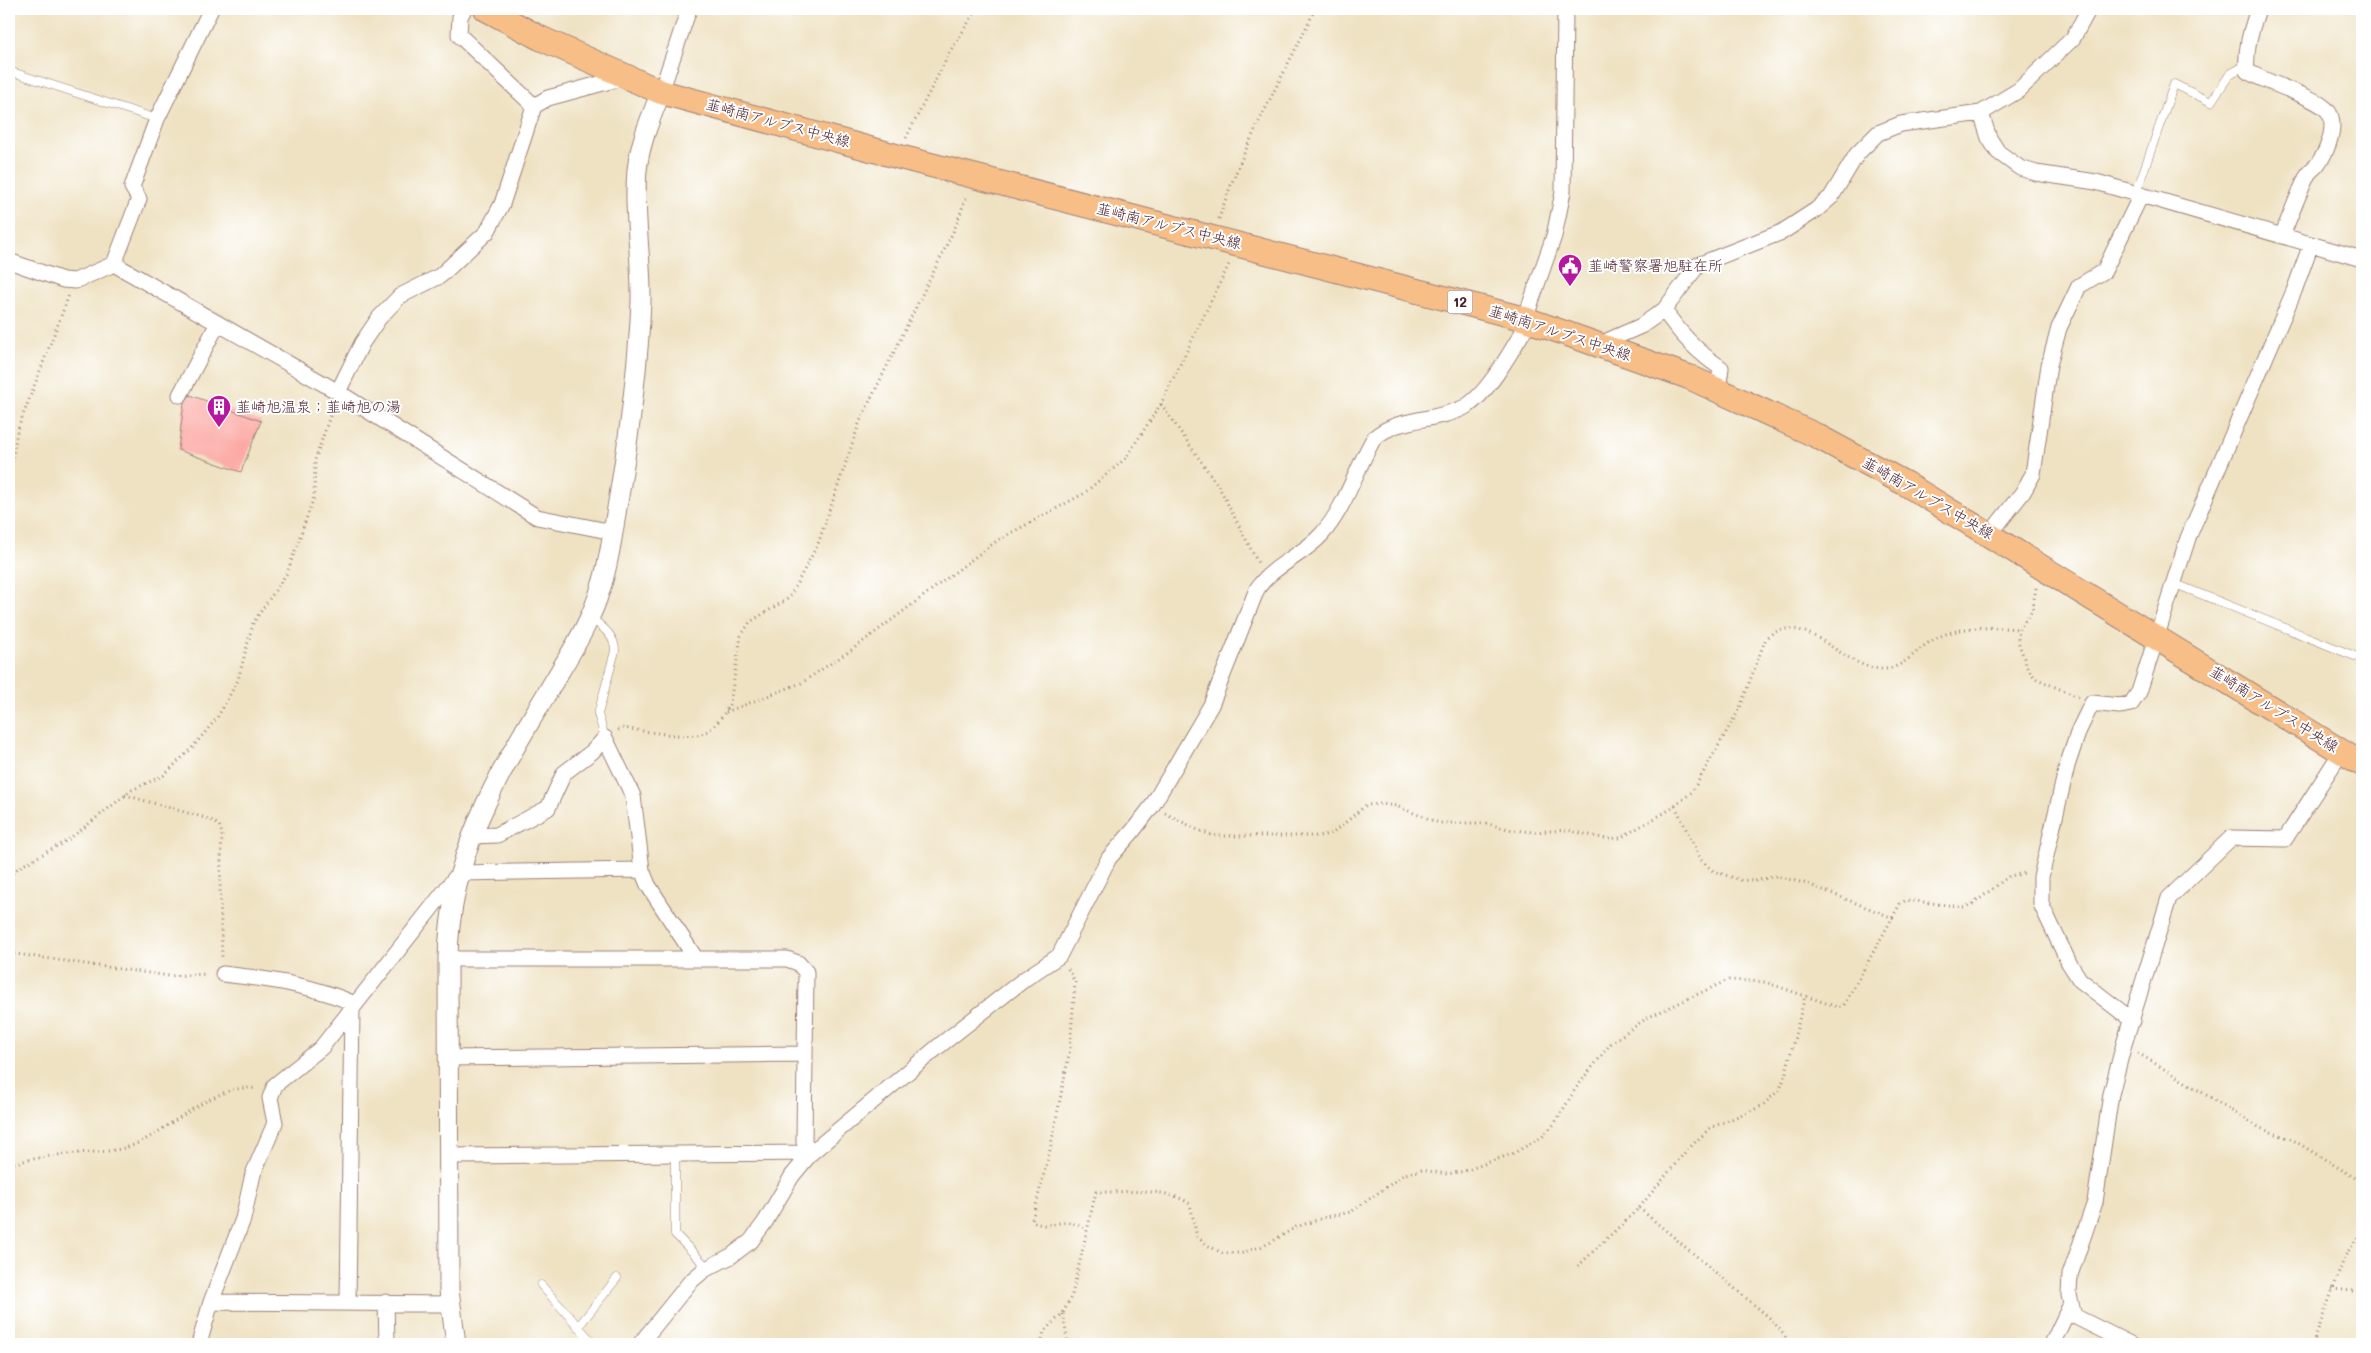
<svg xmlns="http://www.w3.org/2000/svg" width="2371" height="1353" viewBox="0 0 2371 1353" font-family="Mali,'Klee One',sans-serif">
	<rect width="100%" height="100%" fill="#fff"/>
	<filter id="ink" filterUnits="userSpaceOnUse"><feTurbulence type="fractalNoise" baseFrequency=".02" numOctaves="2"/><feDisplacementMap in="SourceGraphic" scale="10" xChannelSelector="R" yChannelSelector="G"/><feConvolveMatrix kernelMatrix="1 2 1 2 8 2 1 2 1" color-interpolation-filters="sRGB"/></filter>
	<filter id="wash" filterUnits="userSpaceOnUse"><feTurbulence type="fractalNoise" baseFrequency=".0096" numOctaves="4" result="noise"/><feDisplacementMap in="SourceGraphic" scale="20" xChannelSelector="R" yChannelSelector="G"/><feGaussianBlur stdDeviation="1.12" result="paint"/><feColorMatrix in="noise" values="0 0 0 0 0 0 0 0 0 0 0 0 0 0 0 0 0 1.4 0 .05"/><feComposite in="paint" operator="in"/></filter>
	<g filter="url(#wash)">
		<rect width="100%" height="100%" fill="#efe2c2"/>
		<g id="blocks">
			<path fill="#fcaaa6" d="M 190,395 L 261,421 L 241,472 L 178,450 L 184,403 Z"/>
		</g>
	</g>
	<g filter="url(#ink)">
		<use href="#blocks" fill-opacity="0" stroke="#9c8076" stroke-width="1"/>
		<g fill="none" stroke-linecap="round" stroke-linejoin="round">
			<defs>
				<path id="service" d="M 9,71 L 157,119
					M 2136,193 L 2174,84 L 2211,102 L 2230,74 L 2246,65
					M 2173,583 L 2362,659
					M 590,617 C 602,627 615,635 615,651 L 598,714 L 605,738
					M 675,1154 L 675,1234 L 708,1268
					M 541,1285 L 594,1344
					M 578,1327 L 617,1278"/>
				<path id="minor" d="M 464,9 L 460,17 L 459,35 L 534,106
					M 2258,9 C 2251,30 2245,49 2247,71 C 2268,84 2312,95 2326,109 C 2339,121 2328,150 2319,162 C 2316,168 2309,170 2307,176 C 2298,195 2290,216 2282,236
					M 661,92 L 689,9
					M 1981,113 L 1989,138 L 1998,152 L 2020,168 L 2036,173 L 2096,182 L 2362,259
					M 9,261 L 63,280 L 75,281 L 114,264 L 139,199 L 132,187 L 157,119 L 211,9
					M 114,264 L 338,392 L 537,517 L 613,532
					M 1664,310 C 1680,334 1697,352 1721,368 L 1718,389
					M 1525,319 L 1554,236 L 1563,192 L 1565,9
					M 1600,344 L 1641,326 L 1664,310 L 1698,265 L 1782,232 L 1816,210 L 1831,197 L 1857,154 L 1878,133 L 1901,124 L 1981,113 L 2019,90 L 2073,38 L 2089,9
					M 338,392 L 362,343 L 379,318 L 400,296 L 440,276 L 487,232 L 502,204 L 534,106 L 548,98 L 625,77
					M 180,395 L 217,325
					M 1990,534 L 2023,492 L 2033,474 L 2049,365 L 2059,328 L 2079,286 L 2104,271 L 2141,195
					M 471,836 L 497,835 L 548,808 L 564,773 L 592,752 L 605,738 L 633,796 L 642,870 L 648,885 L 696,959
					M 448,959 L 787,959 L 798,963 L 806,972 L 804,1142 L 811,1153 L 448,1156
					M 223,974 C 268,979 313,985 355,1004
					M 2133,1021 L 2080,980 L 2069,963 L 2041,904 L 2041,877 L 2067,766 L 2079,730 L 2092,703 L 2119,706 L 2131,704 L 2139,692 L 2188,538 L 2294,291 L 2311,244
					M 447,1058 L 804,1054
					M 211,1302 L 450,1304
					M 348,1302 L 352,1008
					M 386,1302 L 387,1344
					M 199,1344 L 211,1302 L 243,1219 L 253,1174 L 275,1123 L 270,1098 L 275,1085 L 321,1048 L 459,873 L 642,870
					M 640,1344 L 690,1282 L 704,1270 L 731,1256 L 751,1241 L 765,1222 L 792,1176 L 811,1153 L 939,1046 L 1026,978 L 1059,956 L 1109,858 L 1132,832 L 1152,806 L 1211,705 L 1257,589 C 1273,565 1302,556 1321,535 C 1345,509 1356,469 1374,438 C 1399,416 1436,422 1465,407 C 1489,394 1515,344 1530,320
					M 2052,1344 L 2071,1304
					M 2130,1344 L 2074,1316 L 2069,1295 L 2070,1275 L 2095,1202 L 2111,1094 L 2124,1044 L 2169,898 L 2231,838 L 2285,839 L 2342,751"/>
				<path id="tertiary" d="M 456,1344 L 449,1290 L 448,959 C 449,857 496,778 547,693 C 567,658 590,626 601,587 C 610,560 613,530 618,502 C 629,437 638,369 641,302 C 642,258 633,214 637,170 C 640,142 651,117 661,92"/>
				<path id="primary" d="M 486,9 L 540,38 L 661,92 L 896,156 L 1525,319 L 1689,377 L 1815,435 L 1906,484 L 2362,764"/>
			</defs>
			<use href="#service" stroke="#9c8076" stroke-width="9"/>
			<use href="#minor" stroke="#9c8076" stroke-width="17"/>
			<use href="#tertiary" stroke="#9c8076" stroke-width="21"/>
			<use href="#primary" stroke="#9c8076" stroke-width="26"/>
			<path stroke="#9c8076" stroke-width="3" stroke-dasharray="1 4" stroke-linecap="butt" d="M 906,138 L 951,50 L 977,9
				M 1219,219 C 1242,146 1282,79 1315,9
				M 1161,404 L 1219,487 L 1258,563
				M 9,482 L 17,431 L 69,295
				M 2036,588 L 2032,611 L 2019,629 L 2018,641 L 2027,667 L 2035,678 L 2078,697
				M 726,712 L 801,683 L 853,649 L 998,540 L 1083,494 L 1125,459 L 1161,404 L 1230,262
				M 618,730 L 622,728 C 640,730 685,739 701,734 C 713,731 725,714 730,703 L 741,636 L 750,622 L 789,598 L 818,544 L 860,421 L 955,228 L 967,195
				M 125,795 L 209,819 L 219,825 L 222,834 L 220,889 L 222,959
				M 1675,806 L 1701,860 L 1713,871 L 1741,880 L 1755,881 L 1776,876 L 1808,884 L 1893,918
				M 1165,813 L 1200,831 L 1216,836 L 1321,836 L 1333,833 L 1366,805 L 1381,804 L 1396,806 L 1439,823 L 1484,823 L 1512,830 L 1533,832 L 1567,830 L 1607,839 L 1620,838 L 1671,809 L 1692,792 L 1739,710 L 1766,638 C 1805,606 1840,668 1882,669 C 1903,670 1916,649 1933,640 C 1959,625 1990,627 2019,629
				M 9,876 L 18,868 L 68,840 L 132,790 L 164,775 L 192,748 L 217,718 L 238,680 L 253,623 L 287,573 L 314,497 L 315,460 L 333,407
				M 9,953 L 169,976 L 206,974
				M 1068,969 L 1075,982 L 1070,1049 L 1050,1150 L 1032,1220 C 1046,1231 1056,1220 1071,1223 C 1076,1223 1081,1227 1086,1228
				M 2138,1053 L 2260,1128 L 2293,1140 L 2362,1182
				M 9,1164 C 28,1160 47,1156 66,1154 C 91,1151 109,1154 134,1145 C 168,1131 218,1080 257,1089
				M 1639,1208 L 1771,1319 L 1791,1344
				M 1578,1266 L 1639,1208 L 1686,1151 L 1710,1128 L 1762,1106 L 1780,1089 L 1785,1076 L 1805,996
				M 2332,1289 L 2362,1292
				M 1063,1314 L 1068,1344
				M 1041,1344 L 1044,1331 L 1063,1313 L 1072,1295 L 1096,1192 C 1126,1193 1166,1186 1190,1204 L 1197,1237 L 1209,1246 L 1222,1253 L 1242,1253 L 1268,1244 L 1296,1227 L 1326,1217 L 1351,1212 L 1405,1174 L 1422,1170 L 1447,1174 L 1465,1171 L 1514,1153 L 1542,1137 L 1555,1123 L 1576,1088 L 1612,1042 L 1647,1018 L 1728,980 L 1765,982 L 1837,1007 L 1844,1005 L 1900,904 L 1906,900 L 1964,907 L 1973,904 L 2009,876 L 2026,873
				M 2313,1344 L 2345,1256 L 2362,1231"/>
			<use href="#service" stroke="#fff" stroke-width="8"/>
			<use href="#minor" stroke="#fff" stroke-width="15"/>
			<use href="#tertiary" stroke="#fff" stroke-width="19"/>
			<use href="#primary" stroke="#f7be88" stroke-width="24"/>
		</g>
	</g>
	<defs>
		<symbol id="civic-pin" viewBox="-11 -11 22 30"><path d="M0 17L-7.5 6A9.5 9.5 0 1 1 7.5 6Z" fill="#b5179e" stroke="#fff"/><path d="M-.6-6.5H3V-4.5H.6V-3L4-1V1h2V6H-6V1h2V-1L-.6-3ZM-1.2 2.5V6h2.4V2.5Z" fill="#fff"/></symbol>
		<symbol id="building-pin" viewBox="-11 -11 22 30"><path d="M0 17L-7.5 6A9.5 9.5 0 1 1 7.5 6Z" fill="#b5179e" stroke="#fff"/><path d="M-4-6H4V6H1V3H-1V6H-4ZM-2.5-4.3h1.7v1.8h-1.7ZM.8-4.3h1.7v1.8H.8ZM-2.5-1h1.7V.8h-1.7ZM.8-1h1.7V.8H.8Z" fill="#fff"/></symbol>
	</defs>
	<g fill-rule="evenodd">
		<use href="#civic-pin" x="1556" y="252" width="28" height="38"/>
		<use href="#building-pin" x="205" y="393" width="28" height="38"/>
	</g>
	<g text-anchor="middle" stroke-width="4" stroke-linejoin="round" paint-order="stroke">
		<rect fill="#fff" stroke="#80626b" stroke-width="1" x="1447.5" y="290.5" width="25" height="23" rx="4"/>
		<g font-size="14" font-weight="bold" fill="#4a1f2b">
			<text x="1460" y="307">12</text>
		</g>
		<g font-size="15" fill="#4a1f2b" stroke="#fff">
			<text transform="translate(778 123) rotate(15)" y="5">韮崎南アルプス中央線</text>
			<text transform="translate(1169 226) rotate(14)" y="5">韮崎南アルプス中央線</text>
			<text transform="translate(1560 333) rotate(18)" y="5">韮崎南アルプス中央線</text>
			<text transform="translate(1928 498) rotate(30)" y="5">韮崎南アルプス中央線</text>
			<text transform="translate(2274 709) rotate(32)" y="5">韮崎南アルプス中央線</text>
		</g>
		<g font-size="15" fill="#4a1f2b" stroke="#fff" text-anchor="start">
			<text x="1588" y="271">韮崎警察署旭駐在所</text>
			<text x="236" y="412">韮崎旭温泉；韮崎旭の湯</text>
		</g>
	</g>
	<rect width="2371" height="1353" fill="none" stroke="#fff" stroke-width="30"/>
</svg>
